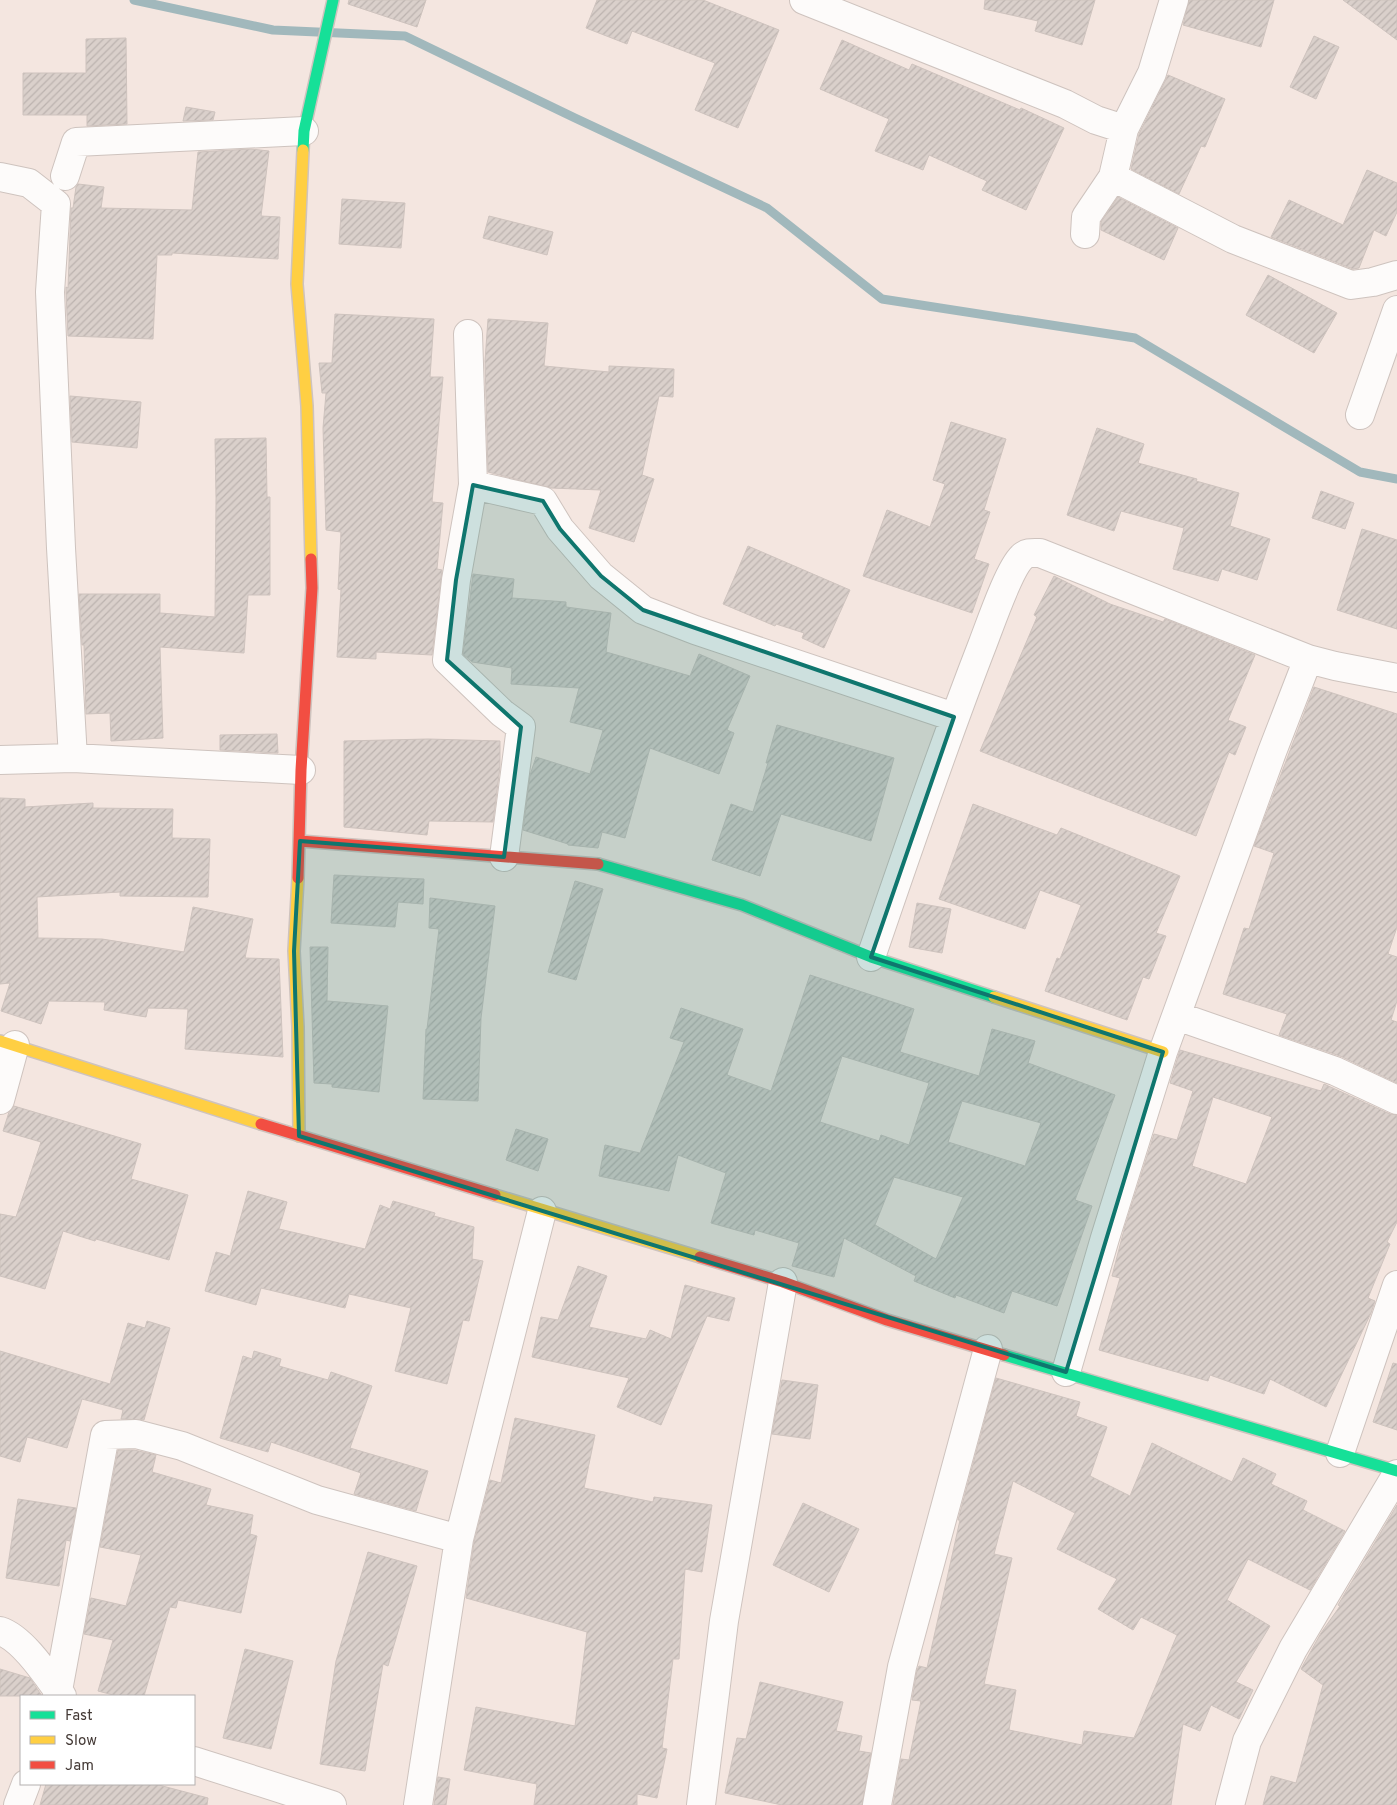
<svg xmlns="http://www.w3.org/2000/svg" width="1397" height="1805" viewBox="0 0 1397 1805" font-family="Overpass,sans-serif">
	<defs>
		<pattern id="building-hatch" width="6" height="6" patternUnits="userSpaceOnUse" patternTransform="scale(1.25)"><rect width="6" height="6" fill="#dad0cb"/><path d="M-1 1l2-2M0 6l6-6M5 7l2-2" fill="none" stroke="#bcb3af"/></pattern>
	</defs>
	<rect width="100%" height="100%" fill="#f4e6e0"/>
	<g fill="none" stroke-linecap="round" stroke-linejoin="round">
		<path stroke="#a1b8bc" stroke-width="9" d="M 134,0 L 273,30 L 405,36 L 575,118 L 767,208 L 882,299 L 1135,338 L 1360,472 L 1397,479"/>
	</g>
	<path fill="url(#building-hatch)" stroke="#cec3be" fill-rule="evenodd" d="M 349,0 L 426,0 L 417,27 L 348,4 Z
		M 597,0 L 703,0 L 779,30 L 738,128 L 695,110 L 715,63 L 632,31 L 627,44 L 586,28 Z
		M 985,0 L 1095,0 L 1082,45 L 1035,31 L 1038,21 L 984,9 Z
		M 1189,0 L 1274,0 L 1261,47 L 1183,25 Z
		M 1343,0 L 1397,0 L 1397,40 Z
		M 1314,36 L 1339,47 L 1316,99 L 1290,87 Z
		M 126,38 L 127,124 L 87,126 L 87,115 L 23,115 L 23,73 L 86,73 L 86,39 Z
		M 842,40 L 909,70 L 912,64 L 1020,110 L 1021,108 L 1064,128 L 1026,210 L 982,190 L 987,181 L 929,155 L 923,170 L 875,151 L 889,119 L 820,89 Z
		M 1168,75 L 1225,99 L 1205,147 L 1201,146 L 1179,194 L 1131,169 L 1139,134 Z
		M 186,107 L 215,112 L 213,120 L 183,121 Z
		M 251,149 L 269,151 L 261,216 L 280,217 L 278,259 L 172,253 L 172,255 L 157,255 L 153,339 L 68,336 L 66,292 L 66,287 L 68,288 L 71,208 L 73,208 L 76,187 L 78,184 L 104,187 L 101,208 L 192,210 L 198,152 Z
		M 1367,170 L 1397,183 L 1397,212 L 1386,236 L 1374,230 L 1359,268 L 1353,269 L 1271,237 L 1289,200 L 1343,225 Z
		M 1118,197 L 1178,228 L 1164,260 L 1101,230 L 1101,222 Z
		M 342,199 L 405,203 L 401,248 L 339,244 Z
		M 489,216 L 553,232 L 547,255 L 483,238 Z
		M 1268,275 L 1337,313 L 1314,353 L 1246,315 Z
		M 335,314 L 434,319 L 430,377 L 443,377 L 432,502 L 443,503 L 437,569 L 442,570 L 432,655 L 376,652 L 376,659 L 337,657 L 341,590 L 338,589 L 341,532 L 326,530 L 323,428 L 326,393 L 322,393 L 319,363 L 332,363 Z
		M 488,319 L 548,323 L 544,366 L 609,372 L 609,366 L 674,369 L 673,397 L 659,396 L 642,475 L 654,479 L 634,542 L 589,528 L 601,490 L 551,488 L 488,472 L 485,361 Z
		M 70,396 L 141,402 L 137,448 L 72,442 Z
		M 951,422 L 1006,439 L 984,510 L 990,512 L 974,559 L 989,564 L 972,613 L 863,576 L 887,510 L 930,527 L 945,484 L 933,480 Z
		M 1097,428 L 1144,444 L 1138,463 L 1197,479 L 1196,481 L 1239,493 L 1230,526 L 1270,539 L 1257,580 L 1222,569 L 1218,581 L 1173,569 L 1184,528 L 1121,511 L 1114,531 L 1067,515 Z
		M 266,438 L 267,497 L 270,497 L 270,595 L 248,595 L 244,653 L 160,647 L 163,738 L 111,741 L 110,713 L 86,714 L 84,645 L 82,645 L 79,594 L 160,594 L 160,613 L 215,617 L 216,498 L 215,439 Z
		M 1321,491 L 1354,503 L 1345,529 L 1312,518 Z
		M 1362,529 L 1397,540 L 1397,629 L 1337,610 Z
		M 748,546 L 850,590 L 824,648 L 802,638 L 804,633 L 776,624 L 775,626 L 723,604 Z
		M 473,574 L 514,579 L 512,598 L 566,602 L 566,607 L 611,613 L 606,652 L 690,676 L 699,654 L 750,676 L 727,730 L 734,733 L 719,774 L 650,748 L 625,838 L 602,832 L 598,848 L 568,845 L 568,844 L 523,830 L 530,775 L 536,757 L 590,774 L 603,730 L 570,722 L 579,688 L 511,684 L 512,668 L 472,662 L 463,654 Z
		M 1054,576 L 1110,604 L 1163,622 L 1165,619 L 1255,655 L 1228,720 L 1246,727 L 1235,755 L 1229,752 L 1196,836 L 980,751 L 1037,617 L 1034,615 Z
		M 1314,687 L 1397,714 L 1397,927 L 1388,954 L 1397,957 L 1397,1001 L 1391,1020 L 1397,1022 L 1397,1083 L 1340,1056 L 1279,1035 L 1287,1014 L 1223,994 L 1244,928 L 1249,929 L 1274,853 L 1254,846 Z
		M 777,725 L 894,758 L 871,841 L 781,814 L 760,876 L 712,860 L 731,804 L 753,812 L 768,763 L 766,763 Z
		M 277,734 L 278,753 L 220,750 L 220,735 Z
		M 428,739 L 500,741 L 500,767 L 493,822 L 429,821 L 427,835 L 344,827 L 344,741 Z
		M 0,798 L 25,799 L 25,807 L 93,803 L 93,808 L 173,809 L 172,838 L 210,839 L 208,897 L 120,896 L 120,892 L 37,897 L 38,938 L 102,939 L 184,952 L 193,907 L 253,919 L 245,958 L 279,959 L 283,1057 L 185,1049 L 188,1009 L 148,1008 L 146,1017 L 104,1010 L 105,1002 L 49,1001 L 41,1024 L 1,1011 L 10,983 L 0,984 Z
		M 973,804 L 1057,835 L 1061,828 L 1180,876 L 1156,933 L 1166,936 L 1149,979 L 1143,977 L 1127,1020 L 1045,991 L 1057,958 L 1060,959 L 1081,905 L 1040,890 L 1025,929 L 939,899 Z
		M 334,875 L 424,879 L 423,904 L 398,902 L 395,927 L 331,923 Z
		M 575,881 L 603,889 L 576,980 L 548,972 Z
		M 430,898 L 495,906 L 481,1018 L 478,1101 L 423,1099 L 426,1029 L 427,1029 L 439,929 L 429,928 Z
		M 917,903 L 951,909 L 942,953 L 909,947 Z
		M 310,947 L 328,947 L 327,1001 L 388,1006 L 379,1092 L 332,1087 L 332,1084 L 314,1083 Z
		M 810,975 L 914,1009 L 900,1052 L 979,1076 L 992,1029 L 1035,1041 L 1028,1063 L 1115,1095 L 1075,1200 L 1092,1206 L 1057,1306 L 1012,1291 L 1004,1313 L 956,1295 L 955,1298 L 914,1281 L 916,1276 L 844,1238 L 834,1277 L 792,1266 L 799,1243 L 755,1230 L 754,1235 L 711,1223 L 726,1173 L 678,1155 L 669,1191 L 599,1176 L 605,1145 L 640,1153 L 684,1042 L 670,1038 L 681,1008 L 743,1029 L 727,1075 L 771,1091 ZM 842,1056 L 929,1083 L 909,1145 L 881,1135 L 879,1141 L 820,1122 ZM 962,1101 L 1041,1123 L 1025,1166 L 948,1142 ZM 894,1177 L 963,1197 L 936,1259 L 875,1225 Z
		M 1180,1050 L 1321,1091 L 1324,1084 L 1390,1114 L 1397,1115 L 1397,1222 L 1387,1242 L 1390,1244 L 1368,1298 L 1375,1301 L 1371,1313 L 1326,1407 L 1270,1379 L 1264,1394 L 1210,1375 L 1208,1381 L 1099,1350 L 1120,1278 L 1112,1276 L 1125,1226 L 1154,1134 L 1177,1140 L 1193,1091 L 1170,1083 ZM 1213,1097 L 1272,1117 L 1246,1184 L 1192,1166 Z
		M 14,1106 L 141,1144 L 131,1179 L 188,1195 L 169,1260 L 96,1239 L 95,1241 L 63,1231 L 45,1289 L 0,1276 L 0,1214 L 16,1217 L 41,1142 L 3,1131 L 9,1112 Z
		M 516,1129 L 548,1139 L 538,1171 L 506,1160 Z
		M 248,1191 L 287,1202 L 279,1229 L 365,1249 L 380,1205 L 390,1209 L 393,1201 L 435,1213 L 434,1216 L 474,1227 L 472,1259 L 483,1261 L 469,1321 L 463,1320 L 447,1384 L 395,1371 L 411,1308 L 349,1294 L 345,1308 L 261,1288 L 256,1305 L 205,1291 L 216,1252 L 230,1256 Z
		M 578,1266 L 607,1276 L 589,1327 L 646,1339 L 650,1330 L 671,1339 L 685,1285 L 735,1298 L 729,1321 L 707,1316 L 661,1425 L 617,1407 L 629,1378 L 532,1357 L 541,1317 L 558,1320 Z
		M 147,1321 L 170,1328 L 144,1420 L 121,1419 L 123,1410 L 82,1399 L 67,1448 L 27,1437 L 20,1462 L 0,1456 L 0,1351 L 110,1384 L 128,1323 L 145,1328 Z
		M 254,1351 L 281,1359 L 279,1366 L 328,1380 L 331,1372 L 372,1386 L 350,1448 L 428,1471 L 416,1511 L 354,1494 L 361,1473 L 271,1442 L 268,1452 L 220,1438 L 243,1356 L 252,1359 Z
		M 1393,1363 L 1397,1364 L 1397,1430 L 1373,1422 Z
		M 996,1378 L 1080,1402 L 1076,1416 L 1107,1427 L 1090,1476 L 1130,1496 L 1152,1443 L 1232,1482 L 1243,1458 L 1276,1474 L 1271,1484 L 1307,1501 L 1303,1510 L 1345,1531 L 1310,1590 L 1248,1559 L 1227,1600 L 1270,1626 L 1236,1682 L 1253,1690 L 1239,1719 L 1211,1705 L 1200,1731 L 1183,1724 L 1171,1805 L 893,1805 L 901,1759 L 909,1760 L 921,1701 L 912,1700 L 917,1670 L 919,1666 L 927,1668 L 960,1520 L 958,1520 ZM 1013,1481 L 1075,1513 L 1057,1549 L 1117,1579 L 1098,1609 L 1133,1630 L 1141,1617 L 1177,1635 L 1134,1738 L 1084,1731 L 1082,1745 L 1009,1730 L 1016,1690 L 984,1684 L 1012,1558 L 994,1554 Z
		M 782,1380 L 818,1385 L 810,1439 L 772,1434 Z
		M 515,1418 L 595,1435 L 584,1488 L 653,1502 L 654,1497 L 712,1505 L 702,1572 L 685,1569 L 679,1659 L 673,1659 L 662,1748 L 667,1749 L 657,1798 L 637,1794 L 637,1805 L 534,1805 L 537,1784 L 464,1770 L 476,1707 L 575,1726 L 587,1632 L 466,1598 L 474,1542 L 490,1480 L 501,1483 Z
		M 118,1450 L 134,1450 L 156,1455 L 152,1472 L 211,1489 L 206,1505 L 253,1515 L 250,1534 L 257,1536 L 241,1613 L 178,1600 L 176,1608 L 170,1607 L 144,1696 L 117,1696 L 98,1691 L 113,1640 L 84,1634 L 91,1598 L 126,1606 L 141,1555 L 100,1547 Z
		M 18,1499 L 76,1508 L 70,1541 L 66,1540 L 59,1586 L 6,1578 Z
		M 803,1503 L 859,1529 L 829,1592 L 773,1565 Z
		M 1397,1505 L 1397,1805 L 1263,1805 L 1271,1776 L 1296,1783 L 1323,1685 L 1301,1669 L 1321,1633 L 1340,1606 L 1338,1605 Z
		M 368,1552 L 417,1566 L 388,1666 L 383,1664 L 365,1771 L 320,1764 L 336,1661 Z
		M 245,1649 L 293,1661 L 271,1749 L 223,1738 Z
		M 0,1669 L 30,1678 L 42,1696 L 0,1696 Z
		M 760,1682 L 843,1702 L 836,1731 L 862,1736 L 859,1751 L 871,1753 L 862,1805 L 782,1805 L 725,1793 L 737,1738 L 746,1739 Z
		M 438,1777 L 450,1779 L 446,1805 L 434,1805 Z
		M 46,1784 L 155,1784 L 208,1798 L 207,1805 L 40,1805 Z"/>
	<g fill="none" stroke-linecap="round" stroke-linejoin="round">
		<defs>
			<path id="street" d="M 804,0 L 1065,104 L 1096,120 L 1124,129
				M 65,176 L 76,142 L 304,131
				M 0,177 L 29,183 L 56,204 L 50,292 L 61,548 L 73,758
				M 1113,177 L 1233,239 L 1351,285 L 1373,282 L 1397,275
				M 1085,234 L 1086,217 L 1113,177 L 1124,129 L 1152,73 L 1174,0
				M 468,334 L 473,485 L 456,580 L 447,660 L 502,713 L 521,727 L 504,857
				M 1360,415 L 1397,310
				M 473,485 L 543,501 L 560,529 L 601,576 L 643,610 L 695,630 L 954,717
				M 0,760 L 73,758 L 301,770
				M 871,957 C 907,852 943,746 983,643 C 990,625 1009,569 1022,557 C 1027,552 1033,553 1040,553 L 1308,659
				M 1177,1016 L 1335,1071 L 1397,1100
				M 0,1100 L 15,1045
				M 1066,1372 L 1105,1238 L 1163,1052 L 1272,752 L 1308,659 L 1335,666 L 1397,678
				M 1340,1453 L 1397,1285
				M 0,1631 C 23,1638 48,1677 62,1696
				M 57,1696 L 105,1435 L 136,1434 L 182,1446 L 317,1500 L 459,1539
				M 194,1761 L 332,1805
				M 18,1805 L 26,1784
				M 418,1805 L 459,1539 L 542,1211
				M 701,1805 L 724,1621 L 783,1282
				M 877,1805 L 902,1667 L 988,1349
				M 1230,1805 L 1247,1741 L 1293,1649 L 1397,1474"/>
			<path id="fast" d="M 303,150 L 304,131 L 333,0
				M 598,864 L 742,905 L 871,957 L 994,997
				M 1004,1355 L 1397,1471"/>
			<path id="slow" d="M 303,150 L 297,284 L 307,406 L 311,559
				M 298,878 L 294,951 L 298,1027 L 299,1136
				M 994,997 L 1163,1052
				M 0,1041 L 261,1124
				M 495,1195 L 700,1257"/>
			<path id="jam" d="M 300,841 L 598,864
				M 298,878 L 301,770 L 312,588 L 311,559
				M 261,1124 L 495,1195
				M 700,1257 L 783,1282 L 887,1320 L 1004,1355"/>
		</defs>
		<use href="#street" stroke="#cec3be" stroke-width="30"/>
		<use href="#fast" stroke="#cec3be" stroke-width="14"/>
		<use href="#slow" stroke="#cec3be" stroke-width="14"/>
		<use href="#jam" stroke="#cec3be" stroke-width="14"/>
		<use href="#street" stroke="#fdfbfa" stroke-width="28"/>
		<use href="#fast" stroke="#16e098" stroke-width="11"/>
		<use href="#slow" stroke="#ffcf43" stroke-width="11"/>
		<use href="#jam" stroke="#f24e42" stroke-width="11"/>
	</g>
	<path fill="#0f766e" fill-opacity="0.2" stroke="#0f766e" stroke-width="4" stroke-linejoin="round" d="M 473,485 L 543,501 L 560,529 L 601,576 L 643,610 L 954,717 L 871,957 L 1163,1052 L 1066,1372 L 299,1136 L 294,951 L 300,841 L 504,857 L 521,727 L 447,660 L 456,580 Z"/>
	<rect x="20" y="1695" width="175" height="90" fill="#ffffff" stroke="#b4b0af"/>
	<rect x="30" y="1711" width="25" height="8" fill="#16e098" stroke="#b4b0af"/>
	<text x="65" y="1720" font-size="15" fill="#443a36">Fast</text>
	<rect x="30" y="1736" width="25" height="8" fill="#ffcf43" stroke="#b4b0af"/>
	<text x="65" y="1745" font-size="15" fill="#443a36">Slow</text>
	<rect x="30" y="1761" width="25" height="8" fill="#f24e42" stroke="#b4b0af"/>
	<text x="65" y="1770" font-size="15" fill="#443a36">Jam</text>
</svg>
